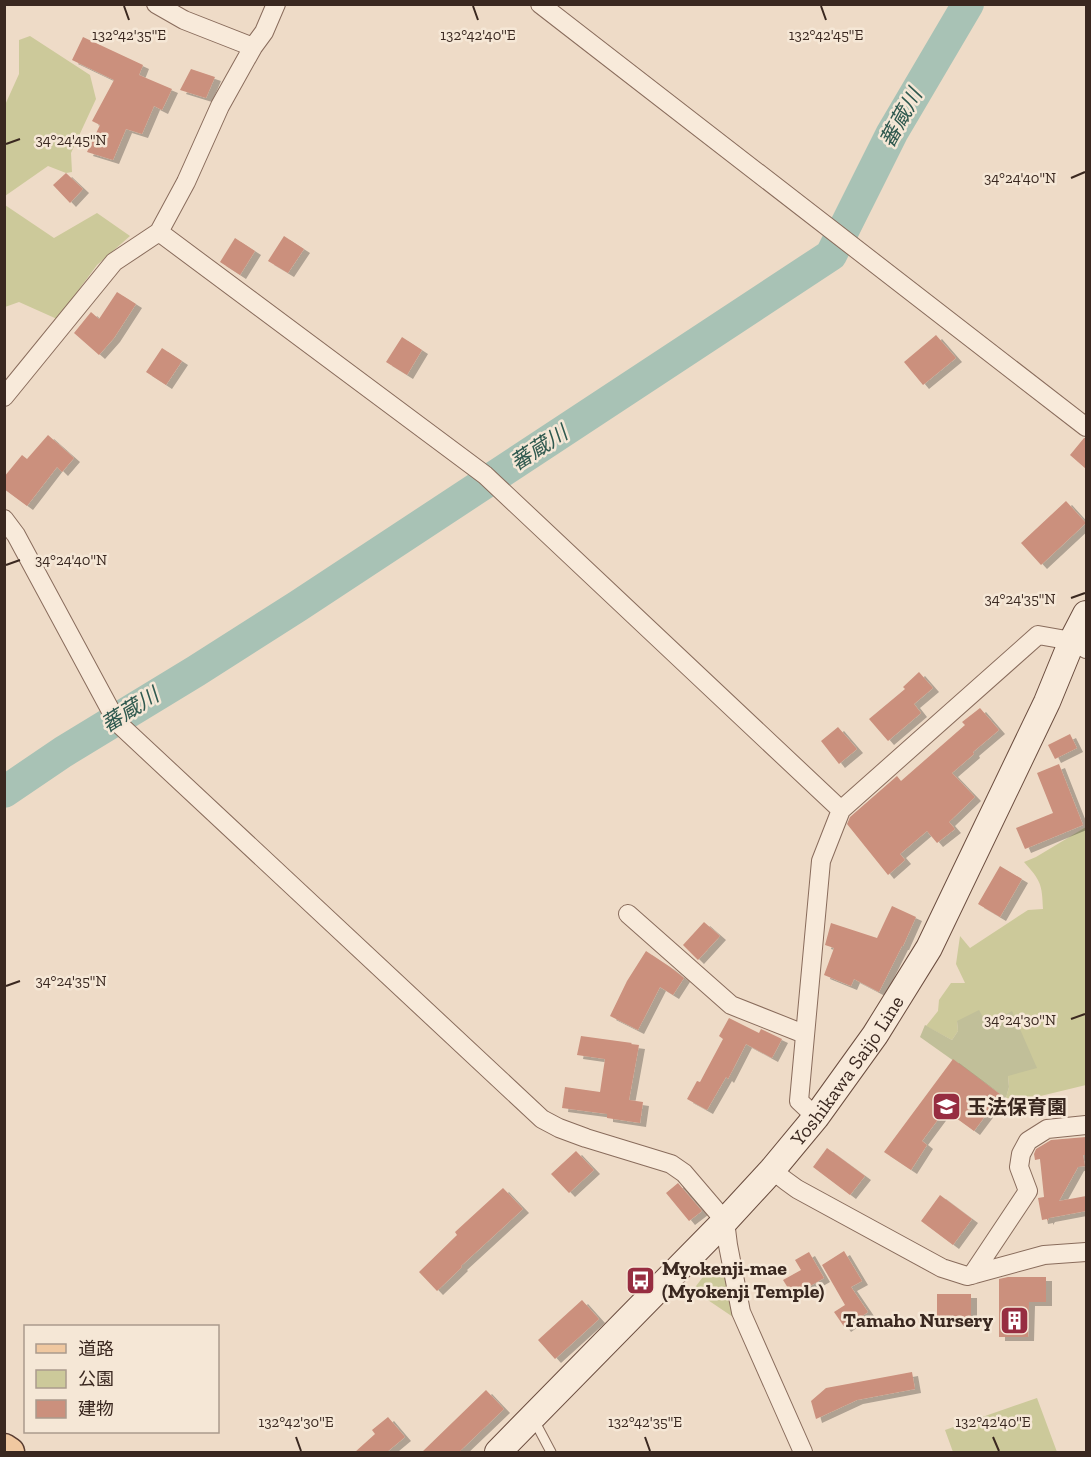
<svg xmlns="http://www.w3.org/2000/svg" width="1091" height="1457" viewBox="0 0 1091 1457" font-family="'Zilla Slab','Noto Sans JP',serif">
	<defs>
		<filter id="shadow"><feDropShadow dx="6" dy="4" stdDeviation="0" flood-color="#0004"/></filter>
	</defs>
	<rect width="100%" height="100%" fill="#eedbc7"/>
	<path fill="#ccc99a" d="M 30,36 L 90,75 L 96,99 L 71,153 L 72,172 L 66,173 L 48,166 L 5,196 L 5,105 L 19,74 L 19,40 Z
		M 5,205 L 54,238 L 97,213 L 130,236 L 97,265 L 57,319 L 19,302 L 5,307 Z
		M 1086,827 L 1086,842 L 1085,843 L 1086,863 L 1086,1085 L 1024,1100 L 1006,1098 L 1009,1087 L 1008,1076 L 987,1024 L 957,1021 L 958,1031 L 952,1040 L 926,1026 L 938,1011 L 939,1000 L 951,983 L 965,983 L 956,964 L 960,936 L 970,948 L 1028,910 L 1043,909 C 1042,884 1041,881 1024,862 L 1036,857 Z
		M 727,1263 L 733,1317 L 693,1290 L 712,1265 Z
		M 1037,1398 L 1057,1452 L 953,1452 L 945,1430 Z"/>
	<path fill="#c1bf99" d="M 979,1010 L 987,1024 L 1012,1011 L 1037,1068 L 1008,1076 L 1009,1087 L 1006,1098 L 920,1037 L 925,1025 L 952,1040 L 958,1031 L 957,1021 Z"/>
	<g fill="none" stroke-linecap="round" stroke-linejoin="round">
		<path stroke="#a8c2b5" stroke-width="32" d="M 4,792 L 63,752 L 196,671 L 298,606 L 831,255 L 892,133 L 968,4"/>
	</g>
	<path fill="#cb907d" filter="url(#shadow)" d="M 83,37 L 143,65 L 139,75 L 172,89 L 162,110 L 154,106 L 142,134 L 126,129 L 113,160 L 87,152 L 100,125 L 92,121 L 114,80 L 72,60 Z
		M 191,69 L 215,77 L 206,98 L 180,90 Z
		M 66,173 L 83,189 L 70,203 L 53,185 Z
		M 284,236 L 304,249 L 288,273 L 268,261 Z
		M 235,238 L 255,251 L 240,275 L 220,262 Z
		M 117,292 L 136,304 L 114,338 L 99,355 L 74,333 L 91,312 L 99,319 Z
		M 936,335 L 956,358 L 923,385 L 904,362 Z
		M 402,337 L 422,350 L 407,375 L 386,362 Z
		M 162,348 L 182,361 L 166,385 L 146,372 Z
		M 48,435 L 74,458 L 62,472 L 57,467 L 27,506 L 4,489 L 4,477 L 22,455 L 27,459 Z
		M 1084,438 L 1086,438 L 1086,469 L 1070,455 Z
		M 1066,501 L 1086,523 L 1041,565 L 1021,543 Z
		M 919,672 L 933,688 L 914,704 L 921,713 L 888,741 L 869,719 L 905,689 L 903,687 Z
		M 980,708 L 999,730 L 973,752 L 974,754 L 952,773 L 975,797 L 949,822 L 955,829 L 937,843 L 927,831 L 900,854 L 905,860 L 888,875 L 847,824 L 850,817 L 897,776 L 901,781 L 965,725 L 962,722 Z
		M 838,727 L 857,749 L 839,764 L 821,741 Z
		M 1070,734 L 1077,748 L 1055,759 L 1048,745 Z
		M 1059,764 L 1083,825 L 1025,849 L 1016,828 L 1053,813 L 1037,773 Z
		M 1000,866 L 1022,879 L 1000,917 L 978,904 Z
		M 892,906 L 916,917 L 903,946 L 902,946 L 879,992 L 854,979 L 851,986 L 824,975 L 834,948 L 825,945 L 831,923 L 877,938 Z
		M 704,922 L 720,936 L 698,960 L 683,945 Z
		M 646,951 L 670,967 L 684,978 L 673,995 L 660,987 L 638,1030 L 610,1016 L 627,981 Z
		M 729,1018 L 759,1033 L 761,1029 L 782,1039 L 772,1058 L 746,1044 L 728,1079 L 726,1077 L 707,1110 L 687,1099 L 697,1081 L 700,1082 L 723,1039 L 719,1036 Z
		M 581,1036 L 632,1043 L 631,1044 L 639,1045 L 629,1100 L 643,1102 L 640,1123 L 607,1118 L 607,1114 L 562,1108 L 565,1087 L 600,1092 L 605,1059 L 577,1055 Z
		M 953,1059 L 1001,1095 L 974,1131 L 945,1110 L 922,1141 L 927,1145 L 911,1170 L 884,1152 Z
		M 1086,1137 L 1086,1155 L 1083,1155 L 1085,1166 L 1078,1167 L 1059,1201 L 1086,1196 L 1086,1211 L 1049,1218 L 1047,1221 L 1047,1219 L 1042,1220 L 1038,1198 L 1044,1197 L 1040,1159 L 1035,1160 L 1034,1154 L 1036,1149 L 1051,1140 Z
		M 827,1148 L 865,1176 L 850,1195 L 813,1167 Z
		M 576,1151 L 594,1170 L 569,1193 L 551,1174 Z
		M 678,1183 L 702,1211 L 689,1221 L 666,1193 Z
		M 503,1188 L 523,1209 L 461,1266 L 462,1267 L 437,1291 L 419,1272 L 457,1235 L 455,1232 Z
		M 940,1195 L 972,1219 L 953,1245 L 921,1221 Z
		M 844,1251 L 862,1281 L 851,1287 L 868,1312 L 845,1328 L 834,1312 L 845,1305 L 822,1265 Z
		M 809,1252 L 824,1278 L 793,1296 L 783,1280 L 801,1270 L 795,1260 Z
		M 1008,1277 L 1046,1277 L 1046,1302 L 1029,1302 L 1028,1337 L 999,1337 L 999,1279 Z
		M 937,1294 L 971,1294 L 971,1324 L 937,1324 Z
		M 582,1300 L 599,1319 L 555,1359 L 538,1340 Z
		M 912,1372 L 915,1389 L 857,1400 L 816,1419 L 811,1401 L 826,1388 Z
		M 486,1390 L 504,1409 L 459,1452 L 422,1452 Z
		M 388,1417 L 405,1437 L 387,1452 L 355,1452 L 375,1434 L 372,1430 Z"/>
	<g fill="none" stroke-linecap="round" stroke-linejoin="round">
		<defs>
			<path id="lane" d="M 534,1420 L 551,1452"/>
			<path id="street" d="M 156,4 L 184,20 L 253,47
				M 540,4 L 1086,427
				M 159,232 L 485,475 L 841,810
				M 4,397 L 114,262 L 159,232 L 186,182 L 220,106 L 253,47 L 264,32 L 276,4
				M 4,519 L 16,535 L 112,713 L 121,726 L 542,1119 L 559,1128 L 586,1138 L 671,1164 L 684,1173 L 725,1221 L 728,1245 L 741,1312 L 803,1452
				M 628,914 L 731,1005 L 804,1034
				M 816,1117 L 799,1101 L 821,861 L 841,810 L 1038,635 L 1072,641 L 1086,649
				M 772,1170 L 786,1181 L 797,1189 L 942,1268 L 967,1276 L 1044,1255 L 1086,1252
				M 972,1275 L 1028,1191 L 1019,1167 L 1021,1154 L 1028,1141 L 1047,1129 L 1086,1125"/>
			<g id="secondary">
				<path id="s1" d="M 498,1452 L 725,1221 L 772,1170 L 816,1117 L 875,1035 L 929,948 L 1047,702 L 1072,641 L 1086,614"/>
			</g>
			<path id="primary" d="M 4,1448 L 10,1452"/>
		</defs>
		<use href="#lane" stroke="#896c5c" stroke-width="11"/>
		<use href="#street" stroke="#896c5c" stroke-width="20"/>
		<use href="#secondary" stroke="#6b4d3f" stroke-width="28"/>
		<use href="#primary" stroke="#573b30" stroke-width="31"/>
		<use href="#lane" stroke="#f8eada" stroke-width="9"/>
		<use href="#street" stroke="#f8eada" stroke-width="18"/>
		<use href="#secondary" stroke="#f8eada" stroke-width="26"/>
		<use href="#primary" stroke="#f0c8a0" stroke-width="28"/>
	</g>
	<path fill="none" stroke="#3a2820" stroke-width="2" d="M 124,6 L 129,20M 473,6 L 478,20M 821,6 L 826,20M 6,144 L 20,139M 1071,178 L 1085,172M 6,565 L 20,560M 1071,598 L 1085,593M 6,986 L 20,981M 1071,1019 L 1085,1014M 296,1437 L 301,1451M 645,1437 L 650,1451M 993,1437 L 999,1451"/>
	<defs>
		<symbol id="school-square" viewBox="-11 -11 22 22"><rect x="-9" y="-9" width="18" height="18" rx="4" fill="#972d41" stroke="#f5e7d6"/><path d="M0-5L7-2L0 1L-7-2ZM-4 1L0 2.5L4 1V4Q0 6-4 4Z" fill="#fff"/></symbol>
		<symbol id="bus-square" viewBox="-11 -11 22 22"><rect x="-9" y="-9" width="18" height="18" rx="4" fill="#972d41" stroke="#f5e7d6"/><path d="M-5-6H5V4H4V6H2V4H-2V6H-4V4H-5ZM-3.5-4V0h7V-4ZM-3.5 1.2v1.5H-2V1.2ZM2 1.2v1.5H3.5V1.2Z" fill="#fff"/></symbol>
		<symbol id="building-square" viewBox="-11 -11 22 22"><rect x="-9" y="-9" width="18" height="18" rx="4" fill="#972d41" stroke="#f5e7d6"/><path d="M-4-6H4V6H1V3H-1V6H-4ZM-2.5-4.3h1.7v1.8h-1.7ZM.8-4.3h1.7v1.8H.8ZM-2.5-1h1.7V.8h-1.7ZM.8-1h1.7V.8H.8Z" fill="#fff"/></symbol>
	</defs>
	<g fill-rule="evenodd">
		<use href="#school-square" x="930" y="1090" width="33" height="33"/>
		<use href="#bus-square" x="624" y="1264" width="33" height="33"/>
		<use href="#building-square" x="998" y="1304" width="33" height="33"/>
	</g>
	<g text-anchor="middle" stroke-width="5" stroke-linejoin="round" paint-order="stroke">
		<g font-size="20" fill="#3a2820" stroke="#f5e7d6">
			<text dy="7" stroke="none"><textPath href="#s1" startOffset="518">Yoshikawa Saijo Line</textPath></text>
		</g>
		<g font-size="20" font-weight="bold" fill="#3a2820" stroke="#f5e7d6" text-anchor="start">
			<text x="967" y="1114">玉法保育園</text>
			<text x="662" y="1275">Myokenji-mae<tspan x="662" dy="23">(Myokenji Temple)</tspan></text>
			<text x="993" y="1327" text-anchor="end">Tamaho Nursery</text>
		</g>
		<g font-size="21" font-style="italic" fill="#2f594f" stroke="#f5e7d6">
			<text transform="translate(901 118) rotate(-61)" y="7">蕃蔵川</text>
			<text transform="translate(539 448) rotate(-33)" y="7">蕃蔵川</text>
			<text transform="translate(130 710) rotate(-32)" y="7">蕃蔵川</text>
		</g>
	</g>
	<g font-size="15" text-anchor="middle" fill="#3a2820" stroke="#f5e7d6" stroke-width="5" stroke-linejoin="round" paint-order="stroke">
		<text x="129" y="40">132°42'35"E</text>
		<text x="478" y="40">132°42'40"E</text>
		<text x="826" y="40">132°42'45"E</text>
		<text x="71" y="145">34°24'45"N</text>
		<text x="1020" y="183">34°24'40"N</text>
		<text x="71" y="565">34°24'40"N</text>
		<text x="1020" y="604">34°24'35"N</text>
		<text x="71" y="986">34°24'35"N</text>
		<text x="1020" y="1025">34°24'30"N</text>
		<text x="296" y="1427">132°42'30"E</text>
		<text x="645" y="1427">132°42'35"E</text>
		<text x="993" y="1427">132°42'40"E</text>
	</g>
	<rect width="1091" height="1457" fill="none" stroke="#3a2820" stroke-width="12"/>
	<rect x="24" y="1325" width="195" height="108" fill="#f5e7d6" stroke="#aa9b8d" stroke-width="1.5"/>
	<rect x="36" y="1344" width="30" height="9" fill="#f0c8a0" stroke="#aa9b8d" stroke-width="1.5"/>
	<text x="78" y="1355" font-size="18" fill="#3a2820">道路</text>
	<rect x="36" y="1370" width="30" height="18" fill="#ccc99a" stroke="#aa9b8d" stroke-width="1.5"/>
	<text x="78" y="1385" font-size="18" fill="#3a2820">公園</text>
	<rect x="36" y="1400" width="30" height="18" fill="#cb907d" stroke="#aa9b8d" stroke-width="1.5"/>
	<text x="78" y="1415" font-size="18" fill="#3a2820">建物</text>
</svg>
